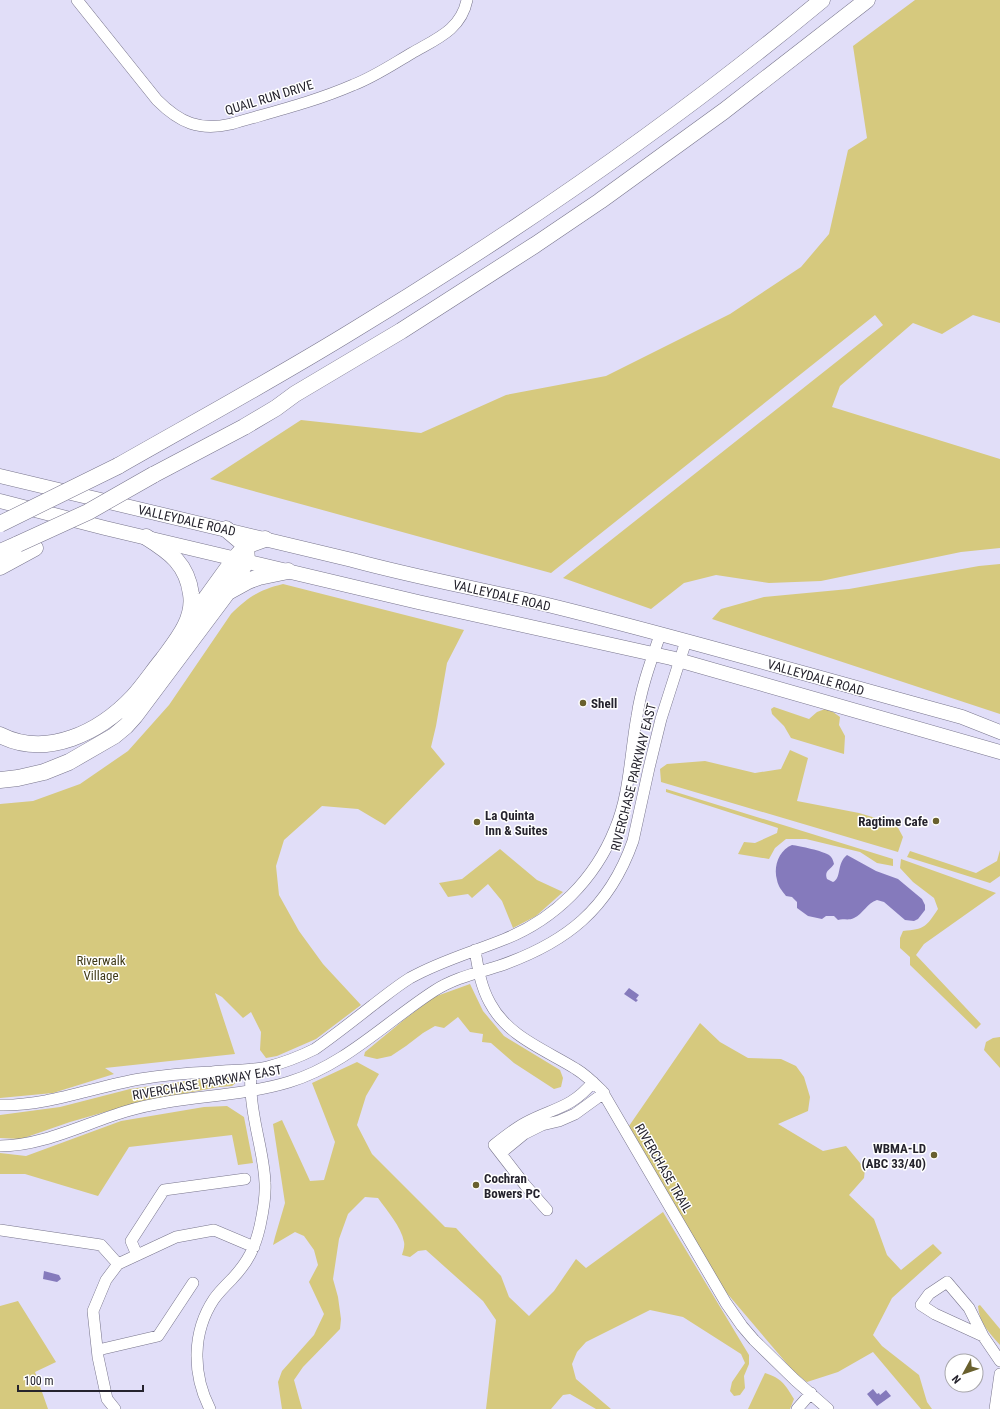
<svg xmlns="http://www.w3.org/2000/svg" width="1000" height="1409" viewBox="0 0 1000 1409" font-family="'Roboto Condensed',sans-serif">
	<rect width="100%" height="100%" fill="#e1def8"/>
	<path fill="#d6c97e" d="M 915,0 L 1000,0 L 1000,323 L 973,315 L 942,334 L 913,323 L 840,386 L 832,407 L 1000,459 L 1000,548 L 961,552 L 821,581 L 769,583 L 716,575 L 684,583 L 651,609 L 563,578 L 883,325 L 875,315 L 551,573 L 210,479 L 301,420 L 421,433 L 506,395 L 606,376 L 730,314 L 801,267 L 829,234 L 848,150 L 867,138 L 853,46 Z
		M 1000,564 L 1000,714 L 712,619 L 721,609 L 764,597 L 849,589 L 979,566 Z
		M 283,584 L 464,630 L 447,663 L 436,726 L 431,747 L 445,764 L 385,825 L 358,809 L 322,806 L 284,840 L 276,866 L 279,895 L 299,931 L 323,964 L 361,1005 L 316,1039 L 277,1056 L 266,1058 L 260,1050 L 261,1032 L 251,1012 L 243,1018 L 222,997 L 215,993 L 235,1054 L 105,1068 L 114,1074 L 53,1093 L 0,1098 L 0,804 L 33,801 L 80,784 L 128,751 L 169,705 L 231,614 C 248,597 259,590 283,584 Z
		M 774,707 L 809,719 L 817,712 L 825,709 L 833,712 L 840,717 L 839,725 L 845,736 L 844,754 L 791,738 L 784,726 L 772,714 L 771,709 Z
		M 790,750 L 808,758 L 797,801 L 859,813 L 896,824 L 903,837 L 898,852 L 661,782 L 660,769 L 667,764 L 705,761 L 755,773 L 781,769 Z
		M 666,789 L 893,859 L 893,866 L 877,863 L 860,852 L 806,839 L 786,839 L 775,848 L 769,859 L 738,854 L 744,842 L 755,843 L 777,833 L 778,828 L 666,792 Z
		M 500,849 L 537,880 L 563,892 L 536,916 L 513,928 L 502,901 L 488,884 L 472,898 L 468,894 L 448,897 L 439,883 L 462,879 Z
		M 1000,850 L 1000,876 L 990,883 L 907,857 L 910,851 L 976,873 L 997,861 Z
		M 901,859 L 996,893 L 924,944 L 916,955 L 981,1024 L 976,1029 L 910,965 L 910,957 L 900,948 L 900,938 L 903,931 C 925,929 926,927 938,909 L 934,898 L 913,882 L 900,868 Z
		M 470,984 L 483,1011 L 504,1036 L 560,1070 L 563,1078 L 561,1087 L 554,1089 L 514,1063 L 491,1043 L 482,1042 L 483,1034 L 470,1032 L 458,1017 L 444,1028 L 435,1026 L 423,1033 L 406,1046 L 391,1056 L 377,1059 L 364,1056 L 365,1052 L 405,1019 L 434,997 Z
		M 700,1023 L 720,1042 L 748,1058 L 781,1059 L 796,1066 L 804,1077 L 810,1097 L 808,1111 L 778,1124 L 823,1151 L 846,1146 L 865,1169 L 864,1178 L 849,1195 L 874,1219 L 887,1255 L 901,1270 L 933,1244 L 942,1253 L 892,1298 L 873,1335 L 882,1346 L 919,1375 L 927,1402 L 932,1409 L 921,1409 L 873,1352 L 838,1372 L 807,1382 L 794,1372 L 720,1285 L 629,1126 Z
		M 1000,1037 L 1000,1068 L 984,1050 L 986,1042 L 993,1038 Z
		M 357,1062 L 379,1074 L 366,1096 L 357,1125 L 372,1154 L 445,1227 L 456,1228 L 501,1276 L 509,1297 L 529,1316 L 554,1291 L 576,1259 L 586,1268 L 663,1212 L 749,1355 L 749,1364 L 744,1376 L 745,1388 L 740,1395 L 734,1396 L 730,1391 L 732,1382 L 745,1363 L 741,1354 L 683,1317 L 650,1310 L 586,1342 L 577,1352 L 572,1364 L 576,1379 L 611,1409 L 596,1409 L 570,1394 L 563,1395 L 551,1409 L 486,1409 L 496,1320 L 483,1301 L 426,1250 L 418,1251 L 410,1257 L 402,1255 C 403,1251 405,1246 404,1242 C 401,1226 387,1211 378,1198 L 365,1197 L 348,1214 L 339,1239 L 333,1279 L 338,1297 L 341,1319 L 340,1329 L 303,1367 L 294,1380 L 302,1409 L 282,1409 L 278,1382 L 282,1371 L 314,1335 L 324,1314 L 309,1282 L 318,1265 L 314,1250 L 304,1236 L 295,1232 L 273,1245 L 275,1237 L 285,1203 L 273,1124 L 282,1120 L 310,1181 L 324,1180 L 335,1142 L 312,1083 Z
		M 214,1077 L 234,1077 L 238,1081 L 232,1086 L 219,1087 L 140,1102 L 70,1122 L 21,1139 L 0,1138 L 0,1115 L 60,1107 L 130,1089 Z
		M 227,1106 L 244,1117 L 253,1163 L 238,1165 L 232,1135 L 129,1147 L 98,1196 L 25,1174 L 0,1174 L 0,1153 L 26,1156 L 121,1121 L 204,1107 Z
		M 18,1301 L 56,1362 L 35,1372 L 48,1409 L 0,1409 L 0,1306 Z
		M 980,1305 L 1000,1329 L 1000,1345 C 989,1333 979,1322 978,1306 Z
		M 765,1373 C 781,1378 785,1384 794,1399 L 790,1409 L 748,1409 Z"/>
	<path fill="#857abc" d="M 792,845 C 800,846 823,851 829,855 C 832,857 833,860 834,864 C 830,870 824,871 827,879 L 833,882 C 842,878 836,864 847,855 L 876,871 L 898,879 L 922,899 L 925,905 L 925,910 L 918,919 L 914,921 L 905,920 L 884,902 L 877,900 C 867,903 863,914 854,918 C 848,921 843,918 838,920 L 834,916 L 826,916 L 822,919 L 808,916 L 797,908 L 797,902 L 792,897 L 786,896 C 782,891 778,886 777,880 C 773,867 779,850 792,845 Z
		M 629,988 L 639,995 L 636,999 L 638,1000 L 636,1002 L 624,994 Z
		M 44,1271 L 59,1275 L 61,1279 L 57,1282 L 43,1279 Z
		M 873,1389 L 877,1394 L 879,1393 L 880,1395 L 886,1390 L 891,1396 L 877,1406 L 867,1394 Z"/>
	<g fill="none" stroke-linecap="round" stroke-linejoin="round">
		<defs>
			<path id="minor" d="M 77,0 L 157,100 C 180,123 199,131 231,124 C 272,112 314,102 353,85 C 374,77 393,64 412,53 C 436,39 461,30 467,0
				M 475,950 C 478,969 481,987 490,1003 C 508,1037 546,1050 576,1069 C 586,1075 594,1083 602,1091 L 726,1303 L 742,1326 L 754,1340 L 795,1380 L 828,1409
				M 0,1105 C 48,1106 93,1087 140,1079 C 163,1075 188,1073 212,1072 C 230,1070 249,1071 267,1067 C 283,1063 299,1057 315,1049 C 335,1035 354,1020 373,1005 C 385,996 397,986 410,978 C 440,961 473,952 505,939 C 555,919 595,879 615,829 C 630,794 630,753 637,716 C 641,688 651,661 660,635
				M 0,1146 C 43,1146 86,1123 127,1111 C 180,1095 236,1098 289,1082 C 345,1065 386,1022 434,991 C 454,978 477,973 499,966 C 566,943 609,909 633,841 L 649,768 L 661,719 L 686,641
				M 501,1153 L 524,1134 L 542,1125 L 559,1121 L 575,1114 L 604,1093
				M 547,1210 L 525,1185 L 494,1145 C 504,1137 514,1129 525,1123 C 552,1108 571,1109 593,1082
				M 0,1230 L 101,1245 L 118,1264
				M 137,1255 L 131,1241 L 164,1190 L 245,1179
				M 947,1282 L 969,1308 L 983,1336 L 935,1314 L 921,1305 L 929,1294 Z
				M 983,1336 L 1000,1361
				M 98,1350 L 158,1336 L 193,1283
				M 115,1409 L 107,1399 L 98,1357 L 93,1311 L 106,1280 L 118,1264 L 176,1237 L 214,1230 L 254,1247
				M 210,1409 C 192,1374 192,1332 214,1299 C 219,1292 226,1285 232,1279 C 248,1262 255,1248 260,1226 C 263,1212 266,1197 265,1183 C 264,1152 252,1122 251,1090 C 250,1083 251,1076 251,1069
				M 797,1409 L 811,1393
				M 995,1409 L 1000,1374"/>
			<path id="major" d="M 0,476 L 352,560 C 418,578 486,590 552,606 C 690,640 825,680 962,717 L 1000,732
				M 0,501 L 105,528 L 418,602 L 671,658 L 1000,752"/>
			<path id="highway" d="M 118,466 C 197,421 276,378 354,330 C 517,231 675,122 822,0
				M 153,475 L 244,427 L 276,408 L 295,394 L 401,331 L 535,245 L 600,201 L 724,111 L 867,0
				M 0,552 L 18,544
				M 0,567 L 35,548
				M 228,592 L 248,581 L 259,577 L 288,571
				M 191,619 L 235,558 L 246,546 L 265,539
				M 0,735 C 47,759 100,732 133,697 C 144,685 153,671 163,659 C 177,640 195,619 191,594 C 187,564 170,552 146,537
				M 0,780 L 18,778 L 44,772 L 69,762 L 114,736 L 126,726 L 135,716 L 227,593 L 247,561 L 246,546 L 226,529"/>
		</defs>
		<use href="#minor" stroke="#78758c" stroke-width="12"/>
		<use href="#major" stroke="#78758c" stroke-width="15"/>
		<use href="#highway" stroke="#78758c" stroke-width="17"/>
		<use href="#minor" stroke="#fff" stroke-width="11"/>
		<use href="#major" stroke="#fff" stroke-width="14"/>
		<use href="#highway" stroke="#fff" stroke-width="16"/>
		<defs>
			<path id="highway-bridge" d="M 0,524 L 118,466
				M 18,544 L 88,512 L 153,475"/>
		</defs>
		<use href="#highway-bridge" stroke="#78758c" stroke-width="17" stroke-linecap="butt"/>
		<use href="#highway-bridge" stroke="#fff" stroke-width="16"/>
	</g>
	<g fill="#69602d" stroke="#fff" stroke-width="1.5">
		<circle cx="583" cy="703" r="4"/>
		<circle cx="936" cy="821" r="4"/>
		<circle cx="477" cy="822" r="4"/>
		<circle cx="934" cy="1155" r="4"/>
		<circle cx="476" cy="1185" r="4"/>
	</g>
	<g text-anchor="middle" stroke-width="3" stroke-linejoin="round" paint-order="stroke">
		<g font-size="13" fill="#25232d" stroke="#fff">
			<text transform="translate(269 97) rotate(-17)" y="5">QUAIL RUN DRIVE</text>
			<text transform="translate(187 520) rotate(13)" y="5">VALLEYDALE ROAD</text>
			<text transform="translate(502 595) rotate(13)" y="5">VALLEYDALE ROAD</text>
			<text transform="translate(816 677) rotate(16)" y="5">VALLEYDALE ROAD</text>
			<text transform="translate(633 777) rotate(-76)" y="5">RIVERCHASE PARKWAY EAST</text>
			<text transform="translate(207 1082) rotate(-10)" y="5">RIVERCHASE PARKWAY EAST</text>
			<text transform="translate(664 1168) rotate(60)" y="5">RIVERCHASE TRAIL</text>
		</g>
		<g font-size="13" font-weight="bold" fill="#25232d" stroke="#fff" text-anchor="start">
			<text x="591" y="708">Shell</text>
			<text x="485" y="820">La Quinta<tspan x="485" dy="15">Inn &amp; Suites</tspan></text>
			<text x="928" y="826" text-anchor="end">Ragtime Cafe</text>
			<text x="926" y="1153" text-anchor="end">WBMA-LD<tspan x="926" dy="15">(ABC 33/40)</tspan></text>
			<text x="484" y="1183">Cochran<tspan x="484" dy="15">Bowers PC</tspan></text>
		</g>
		<g font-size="13" fill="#403a18" stroke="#fff">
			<text x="101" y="965">Riverwalk<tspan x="101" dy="15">Village</tspan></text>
		</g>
	</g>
	<g transform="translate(964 1373) rotate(230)"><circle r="19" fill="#ffffff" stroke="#a8a7ab"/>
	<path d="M0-3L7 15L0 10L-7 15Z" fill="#69602d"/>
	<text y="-6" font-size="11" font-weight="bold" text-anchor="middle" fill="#25232d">N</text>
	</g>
	<path d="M18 1385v6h125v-6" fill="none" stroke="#25232d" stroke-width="2"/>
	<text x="24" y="1385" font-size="12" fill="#25232d" stroke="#ffffff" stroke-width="3" paint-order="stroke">100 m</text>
</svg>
